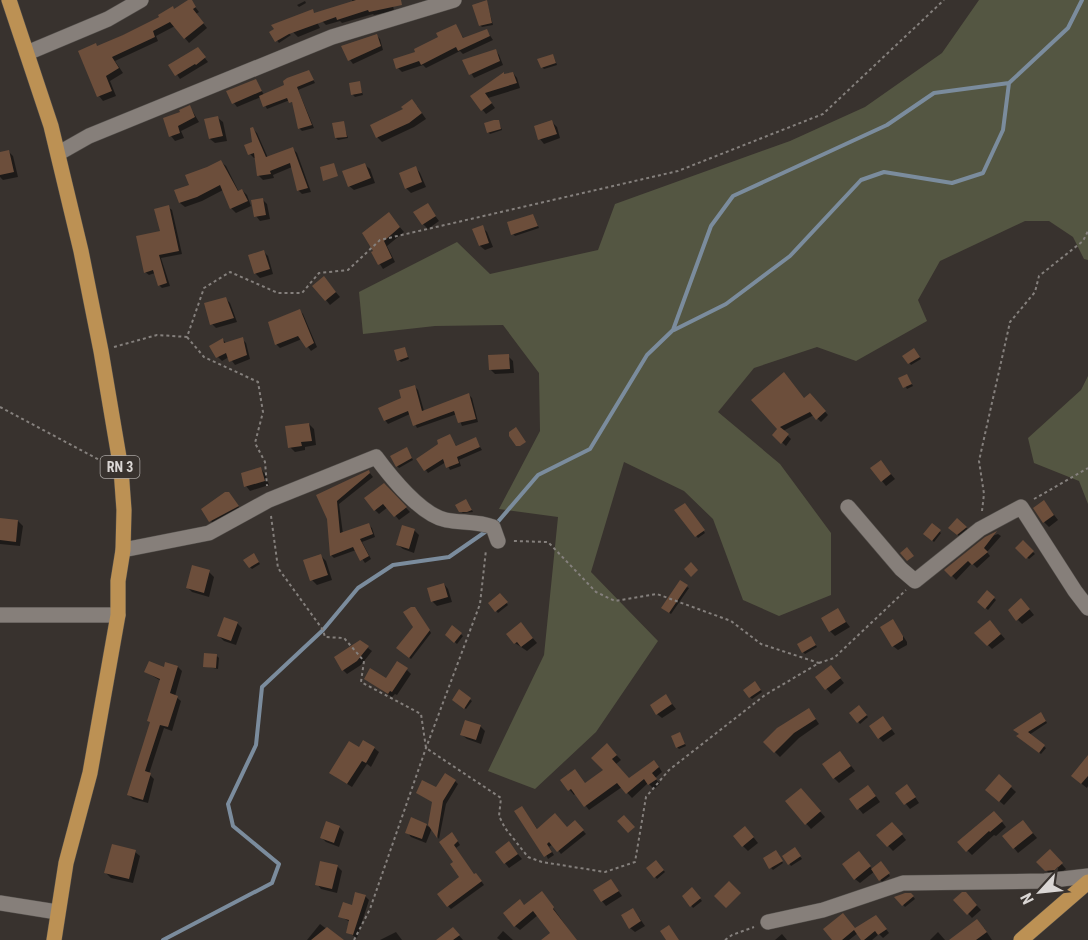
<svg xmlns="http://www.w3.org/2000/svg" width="1088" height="940" viewBox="0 0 1088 940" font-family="'Roboto Condensed',sans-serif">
	<rect width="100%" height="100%" fill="#38322e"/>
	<path fill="#545642" d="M 979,0 L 1088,0 L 1088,260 L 1084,259 L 1073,237 L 1049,221 L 1025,221 L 940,261 L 918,300 L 927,321 L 856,361 L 817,347 L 754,368 L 718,412 L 780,464 L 831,533 L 831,595 L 779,616 L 743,600 L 713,519 L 684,491 L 624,462 L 591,572 L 658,641 L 596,732 L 535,789 L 488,771 L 544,655 L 558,517 L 499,509 L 540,431 L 539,373 L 503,325 L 435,326 L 363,334 L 359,292 L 457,242 L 490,274 L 598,250 L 615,204 L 790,141 L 865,107 L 942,53 Z
		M 1088,376 L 1088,504 L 1079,481 L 1034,463 L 1028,438 L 1081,390 Z"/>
	<path fill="#0007" d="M 190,0 L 199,12 L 196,14 L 207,28 L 189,43 L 175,26 L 156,36 L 158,41 L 115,61 L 123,73 L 110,81 L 116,96 L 103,101 L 99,96 L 98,47 L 161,18 Z
		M 352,0 L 392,0 L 394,11 L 374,15 L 373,14 L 342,23 L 340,21 L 326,25 L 322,21 L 353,2 Z
		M 305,1 L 306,3 L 299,7 L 297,5 Z
		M 487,3 L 493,25 L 482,27 L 480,25 Z
		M 316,20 L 320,28 L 298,37 L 293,32 Z
		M 456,26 L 464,39 L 487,31 L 493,40 L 463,54 L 460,51 L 426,68 L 423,65 L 402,72 L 398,68 Z
		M 280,27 L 291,35 L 279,43 L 271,33 Z
		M 376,35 L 380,39 L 383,50 L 353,64 L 350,60 Z
		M 496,51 L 499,55 L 503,65 L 474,78 L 464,61 Z
		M 201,53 L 208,62 L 180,79 L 171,66 Z
		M 553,55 L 557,65 L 544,69 L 542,67 Z
		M 309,72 L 315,83 L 298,90 L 314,128 L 302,131 L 299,128 L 294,105 L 290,100 L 267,109 L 261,97 L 237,107 L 234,103 L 256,81 L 264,95 L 286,86 Z
		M 513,73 L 517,78 L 520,88 L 488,98 L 495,108 L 486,114 L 472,97 Z
		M 359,83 L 363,95 L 355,97 L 353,95 Z
		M 417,106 L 426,119 L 414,127 L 382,142 L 378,138 L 372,125 Z
		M 190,107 L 199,122 L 181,131 L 184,138 L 175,141 L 171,136 L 182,113 Z
		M 218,118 L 223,122 L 227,141 L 215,143 L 210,139 Z
		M 498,121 L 502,130 L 490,134 L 488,132 Z
		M 552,122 L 557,127 L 560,138 L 544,144 L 540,139 Z
		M 343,123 L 348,138 L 338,140 L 336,138 Z
		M 253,129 L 257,133 L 268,158 L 293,149 L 297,153 L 311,192 L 302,194 L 298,190 L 292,167 L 273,175 L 274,178 L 263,180 L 259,176 L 256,158 L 254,158 L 250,154 L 254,143 Z
		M 8,151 L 13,156 L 18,177 L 3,180 L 0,177 L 0,153 Z
		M 221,162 L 226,166 L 239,192 L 242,190 L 247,195 L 251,206 L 236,213 L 231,208 L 223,190 L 202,201 L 185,207 L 180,203 L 176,191 L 191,186 Z
		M 365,165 L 370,169 L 375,183 L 354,190 L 349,186 Z
		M 416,168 L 420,173 L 426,187 L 411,193 L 406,188 Z
		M 262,199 L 267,204 L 270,219 L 260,221 L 256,216 Z
		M 427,205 L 439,221 L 428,229 L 423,224 Z
		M 168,207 L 172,210 L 182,254 L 161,258 L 170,286 L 162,288 L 159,285 L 155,273 L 149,275 L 145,272 L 162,232 Z
		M 533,215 L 539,228 L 515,236 L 513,234 Z
		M 393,219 L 404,232 L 387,246 L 395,262 L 383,269 L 373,253 Z
		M 482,227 L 487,232 L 493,247 L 485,250 L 480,246 Z
		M 263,251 L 268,256 L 273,274 L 260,278 L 255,273 Z
		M 328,283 L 340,297 L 330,305 L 326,300 Z
		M 226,299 L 230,303 L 237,322 L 216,328 L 212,324 Z
		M 299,310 L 303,314 L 317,347 L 311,351 L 302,339 L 280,348 L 277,345 L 270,322 Z
		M 242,339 L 246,343 L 250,359 L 235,365 L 229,357 L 222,361 L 218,357 L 223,340 L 227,344 Z
		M 405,349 L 409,359 L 401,362 L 399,360 Z
		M 916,352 L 921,359 L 911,365 L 904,356 Z
		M 508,356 L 513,361 L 514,373 L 495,374 L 490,369 Z
		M 907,376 L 913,386 L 907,389 L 901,379 Z
		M 415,387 L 418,390 L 424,411 L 469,395 L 472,398 L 478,422 L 462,426 L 457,414 L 417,428 L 410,414 L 388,424 L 385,420 Z
		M 810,395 L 828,415 L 821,422 L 814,415 L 783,431 L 791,439 L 786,446 L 774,435 L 779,429 L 753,400 L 804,400 Z
		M 309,424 L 314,429 L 316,445 L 305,447 L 305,450 L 295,452 L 290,447 Z
		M 450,436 L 457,447 L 475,439 L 482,450 L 459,460 L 461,466 L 450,470 L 446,462 L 428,473 L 418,459 Z
		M 408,451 L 413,460 L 399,468 L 397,466 Z
		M 881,462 L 895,479 L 886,486 L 882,481 Z
		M 261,469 L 265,474 L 269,485 L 250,491 L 246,486 Z
		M 369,472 L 373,477 L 339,504 L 343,534 L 369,525 L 372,528 L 375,537 L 362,542 L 371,559 L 365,563 L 356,550 L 334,558 L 331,555 L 329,518 L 318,495 Z
		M 384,485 L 410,512 L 399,520 L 388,507 L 379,514 L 375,510 Z
		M 229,493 L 242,511 L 215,525 L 211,521 Z
		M 468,503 L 473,512 L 463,513 L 460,511 Z
		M 687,507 L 705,533 L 698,538 L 677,511 Z
		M 1048,507 L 1058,520 L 1049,527 L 1044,522 Z
		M 0,519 L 18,521 L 23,526 L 20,546 L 0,544 Z
		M 957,520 L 968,529 L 959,536 L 950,528 Z
		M 932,525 L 941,533 L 934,542 L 925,534 Z
		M 414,530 L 419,535 L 414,553 L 403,549 L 398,545 Z
		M 998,534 L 1001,536 L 987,552 L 990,556 L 977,568 L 972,563 L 956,580 L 947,570 L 986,538 Z
		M 1023,542 L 1035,554 L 1029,559 L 1017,548 Z
		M 321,556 L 326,561 L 332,580 L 317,585 L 312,580 Z
		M 255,557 L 260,564 L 252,569 L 250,567 Z
		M 209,572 L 214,577 L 209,597 L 192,592 L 188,588 Z
		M 444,584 L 448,589 L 452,602 L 437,606 L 432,601 Z
		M 687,587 L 689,588 L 671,614 L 664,609 Z
		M 987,592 L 996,600 L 988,610 L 979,602 Z
		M 500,595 L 508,605 L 498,613 L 490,603 Z
		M 1026,605 L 1034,615 L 1022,624 L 1018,620 Z
		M 417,610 L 431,633 L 411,659 L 398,648 L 415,627 Z
		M 837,610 L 850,627 L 835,636 L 830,631 Z
		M 893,621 L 907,642 L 907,645 L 898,650 L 893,646 Z
		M 237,623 L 242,628 L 236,645 L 224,641 L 219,636 Z
		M 995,627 L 1005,639 L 992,649 L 976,633 Z
		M 453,628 L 463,636 L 457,644 L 447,635 Z
		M 525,629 L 537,643 L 527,651 L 515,643 Z
		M 813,640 L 817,647 L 805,654 L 803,652 Z
		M 368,648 L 372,651 L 361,665 L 347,674 L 343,670 Z
		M 217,656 L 219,658 L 218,669 L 204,666 Z
		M 178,667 L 182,671 L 175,696 L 181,701 L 172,731 L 164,728 L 149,774 L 154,779 L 148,803 L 133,799 L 129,795 L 151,723 L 161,681 L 146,672 Z
		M 407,670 L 411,674 L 397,695 L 395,694 L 392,697 L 366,679 L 387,680 Z
		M 835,672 L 844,683 L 831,694 L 817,677 Z
		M 757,685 L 762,692 L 752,699 L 750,697 Z
		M 460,692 L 472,701 L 466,709 L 456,702 Z
		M 666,696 L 676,709 L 662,718 L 657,714 Z
		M 859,707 L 868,717 L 860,724 L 851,713 Z
		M 813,715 L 819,724 L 799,738 L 780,757 L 765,742 Z
		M 1043,716 L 1047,723 L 1029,735 L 1046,748 L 1041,754 L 1020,738 Z
		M 887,723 L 895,734 L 883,742 L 879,738 Z
		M 480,726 L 485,731 L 481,744 L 467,739 L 462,735 Z
		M 680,734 L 686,746 L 679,749 L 677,747 Z
		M 607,745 L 621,760 L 616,764 L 629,780 L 659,767 L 662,772 L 655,778 L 660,784 L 654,789 L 648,783 L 632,798 L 622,787 L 589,810 L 576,793 L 574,795 L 562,781 L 586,784 L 605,771 Z
		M 374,748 L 379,752 L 371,767 L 367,764 L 352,787 L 336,777 L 359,749 Z
		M 845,758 L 855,771 L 839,783 L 834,778 Z
		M 1088,768 L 1088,786 L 1087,788 L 1078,781 Z
		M 999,776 L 1016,792 L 1004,805 L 992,795 Z
		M 455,781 L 458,784 L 446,804 L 439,839 L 432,828 L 426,843 L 411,837 L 407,832 L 426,825 L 429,827 L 433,802 L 417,793 L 437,789 Z
		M 911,791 L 919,803 L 910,809 L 897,793 Z
		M 873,792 L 880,802 L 863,814 L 851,799 Z
		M 805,794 L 825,817 L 811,829 L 787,802 Z
		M 522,807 L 538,830 L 567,829 L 575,822 L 586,834 L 561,854 L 553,844 L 549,847 L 554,855 L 548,859 Z
		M 999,818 L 1006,827 L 996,836 L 994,835 L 972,855 L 959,842 Z
		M 1027,826 L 1037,838 L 1018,853 L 1014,848 Z
		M 339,827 L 344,832 L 339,847 L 326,842 L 321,837 Z
		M 897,828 L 906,840 L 893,851 L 878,835 Z
		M 750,833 L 758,843 L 748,851 L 743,846 Z
		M 455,837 L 460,845 L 456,848 L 474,876 L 479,878 L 484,885 L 451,909 L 448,906 L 461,878 L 455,862 L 441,842 Z
		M 513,848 L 522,859 L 509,868 L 505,863 Z
		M 796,851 L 802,859 L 791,866 L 784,856 Z
		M 135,852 L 140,856 L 133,883 L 111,878 L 106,873 Z
		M 778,854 L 783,863 L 773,870 L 771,868 Z
		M 1055,856 L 1066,869 L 1060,874 L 1051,875 L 1038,862 Z
		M 863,858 L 872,869 L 883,865 L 890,876 L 882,882 L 875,871 L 860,883 L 855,879 Z
		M 656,862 L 665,872 L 657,879 L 648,868 Z
		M 337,866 L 342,871 L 337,893 L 321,889 L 317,884 Z
		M 615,886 L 622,896 L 606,906 L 602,901 Z
		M 692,889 L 702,901 L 693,908 L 684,896 Z
		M 965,893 L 981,910 L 972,918 L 956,900 Z
		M 911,894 L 915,899 L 905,907 L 897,898 Z
		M 365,896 L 369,900 L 357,938 L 347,932 L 350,922 L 340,916 Z
		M 546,898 L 576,940 L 553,940 L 552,933 L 538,915 L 520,930 L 515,926 L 525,907 Z
		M 633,909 L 645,926 L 635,932 L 630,928 Z
		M 879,920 L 889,933 L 883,938 L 879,934 L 872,940 L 863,940 L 858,933 L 849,940 L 834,940 L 825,929 L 856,930 Z
		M 320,924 L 341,940 L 307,940 Z
		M 984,928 L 992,940 L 951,940 Z
		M 503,931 L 513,940 L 500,940 L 497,938 Z
		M 396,932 L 402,940 L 380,940 Z
		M 938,932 L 945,940 L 930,940 Z
		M 457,933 L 463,940 L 447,940 Z
		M 782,934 L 787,940 L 775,940 Z"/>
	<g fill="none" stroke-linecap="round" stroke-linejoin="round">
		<path stroke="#7b8c9d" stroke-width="4" d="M 674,330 L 726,304 L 790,256 L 861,180 L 884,172 L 952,183 L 983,173 L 1003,130 L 1009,83
			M 496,524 L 538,475 L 590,449 L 647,355 L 673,330 L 711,226 L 733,196 L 887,125 L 934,93 L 1009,83 L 1068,28 L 1082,0
			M 163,940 L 272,883 L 279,864 L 233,826 L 228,804 L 256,745 L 262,687 L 323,630 L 358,588 L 393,565 L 449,557 L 488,530"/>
	</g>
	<path fill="#6c4e3b" d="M 188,0 L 192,0 L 196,7 L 193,9 L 204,23 L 184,39 L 170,22 L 153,31 L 155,37 L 112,57 L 119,68 L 106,76 L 112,91 L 97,97 L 78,51 L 96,43 L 97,46 L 123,35 L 159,17 L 158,15 L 173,6 L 174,9 Z
		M 356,0 L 401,0 L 402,5 L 369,12 L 368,10 L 337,20 L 336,17 L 289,34 L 275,42 L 269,32 L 274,29 L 271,25 L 313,9 L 314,13 Z
		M 487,0 L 492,23 L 479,26 L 472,5 Z
		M 456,24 L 463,38 L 487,29 L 490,36 L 458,51 L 456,47 L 421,65 L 419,61 L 396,69 L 393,59 L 415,52 L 414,49 L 438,37 L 436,33 Z
		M 377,34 L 381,46 L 348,61 L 341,46 Z
		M 198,47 L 206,57 L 196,65 L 195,64 L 175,76 L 168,65 Z
		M 496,49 L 500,61 L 469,75 L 462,60 Z
		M 553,54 L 556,63 L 541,68 L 537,59 Z
		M 309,70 L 314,80 L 297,87 L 312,125 L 298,129 L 292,102 L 289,103 L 287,98 L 263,107 L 259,96 L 284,85 L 283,81 L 287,78 Z
		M 504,72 L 504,74 L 513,72 L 517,83 L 485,93 L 492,103 L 481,111 L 470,96 Z
		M 256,79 L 262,91 L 232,104 L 226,91 Z
		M 360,81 L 362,93 L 351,95 L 349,83 Z
		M 412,99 L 422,113 L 409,123 L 376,138 L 370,125 L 403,109 L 401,107 Z
		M 190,105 L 195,117 L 178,126 L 180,133 L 169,137 L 163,118 L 180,112 L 179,110 Z
		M 218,116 L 223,136 L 209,139 L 204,119 Z
		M 494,120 L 499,120 L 501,129 L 487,133 L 484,123 Z
		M 552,120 L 557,134 L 538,140 L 534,126 Z
		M 344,121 L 347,137 L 335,138 L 332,123 Z
		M 253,127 L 266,157 L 293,147 L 308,188 L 297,191 L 290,163 L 270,171 L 271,174 L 257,176 L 254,153 L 248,155 L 244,145 L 252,142 L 250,128 Z
		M 9,150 L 14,172 L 0,175 L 0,152 Z
		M 221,160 L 238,191 L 242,189 L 248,201 L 230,209 L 220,185 L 197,197 L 179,203 L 174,190 L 189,185 L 185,175 L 207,167 Z
		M 334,163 L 338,176 L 323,181 L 320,167 Z
		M 365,163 L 371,178 L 348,187 L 342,171 Z
		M 416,166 L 422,182 L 405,189 L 399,173 Z
		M 263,198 L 266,215 L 254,217 L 251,200 Z
		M 428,203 L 436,216 L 422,225 L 413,212 Z
		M 169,205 L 179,251 L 159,255 L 167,283 L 158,286 L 153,270 L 144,273 L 136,236 L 160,231 L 154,209 Z
		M 389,212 L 400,227 L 384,241 L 392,258 L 378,265 L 371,252 L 373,251 L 362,233 Z
		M 533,214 L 538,226 L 511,235 L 507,222 Z
		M 483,225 L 489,243 L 479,246 L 472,229 Z
		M 264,250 L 270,269 L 254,274 L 248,255 Z
		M 324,276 L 336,292 L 325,301 L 312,286 Z
		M 226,297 L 234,318 L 210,325 L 204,303 Z
		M 300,309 L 314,343 L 306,348 L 298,336 L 275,345 L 268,322 Z
		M 243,337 L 247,355 L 229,362 L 226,353 L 216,358 L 209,346 L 223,338 L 224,343 Z
		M 405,347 L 408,357 L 397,361 L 394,350 Z
		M 914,348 L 920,357 L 908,364 L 902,356 Z
		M 509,354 L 510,369 L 489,370 L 488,355 Z
		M 784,372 L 804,398 L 810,393 L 826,411 L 816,420 L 810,412 L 780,427 L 789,434 L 781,444 L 772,435 L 777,429 L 751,400 Z
		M 907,374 L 912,384 L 903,388 L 898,378 Z
		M 415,385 L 422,411 L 469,393 L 476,419 L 458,423 L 454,411 L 413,426 L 408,411 L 384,421 L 378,408 L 401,398 L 399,390 Z
		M 309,423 L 312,441 L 301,442 L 302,446 L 288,448 L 285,426 Z
		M 516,427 L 526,442 L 520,446 L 516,446 L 509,436 L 509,432 Z
		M 450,434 L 456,446 L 476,437 L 480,447 L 457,457 L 459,463 L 446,468 L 443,459 L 424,471 L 416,459 L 438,444 L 437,440 Z
		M 407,447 L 412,458 L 396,467 L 390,456 Z
		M 881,460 L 891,474 L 881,482 L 870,468 Z
		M 261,467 L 265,481 L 244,487 L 241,473 Z
		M 369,470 L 370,473 L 337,501 L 340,533 L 369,523 L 373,534 L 360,539 L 369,556 L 360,561 L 353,547 L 330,556 L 327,519 L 316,495 Z
		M 384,483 L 407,507 L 394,517 L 383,504 L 374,511 L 364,498 Z
		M 225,492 L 229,492 L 239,506 L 209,522 L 201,509 Z
		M 466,499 L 472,510 L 467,512 L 459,512 L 455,505 Z
		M 1044,500 L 1054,515 L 1043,523 L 1033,508 Z
		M 685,503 L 705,530 L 695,537 L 674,510 Z
		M 0,518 L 18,520 L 16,542 L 0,540 Z
		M 957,518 L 967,527 L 957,535 L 948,528 Z
		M 932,523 L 941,530 L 932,541 L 923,534 Z
		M 402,525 L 415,529 L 409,549 L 396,545 Z
		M 997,531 L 984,548 L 988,552 L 972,565 L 968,561 L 951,577 L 944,570 L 985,537 Z
		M 1023,540 L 1034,551 L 1026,559 L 1015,548 Z
		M 907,547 L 914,556 L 907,561 L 900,553 Z
		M 254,553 L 259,562 L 249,568 L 243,560 Z
		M 321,554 L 328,575 L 310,581 L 303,560 Z
		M 691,562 L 698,570 L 691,577 L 684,569 Z
		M 192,565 L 210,570 L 204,593 L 186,588 Z
		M 680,580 L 688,585 L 669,613 L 661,608 Z
		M 444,583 L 448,597 L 431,602 L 427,588 Z
		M 987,590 L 995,597 L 985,609 L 977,602 Z
		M 500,593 L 508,602 L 495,612 L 488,603 Z
		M 1021,598 L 1030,609 L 1016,621 L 1008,610 Z
		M 411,607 L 415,607 L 430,630 L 409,658 L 396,648 L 413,627 L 403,612 Z
		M 838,608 L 846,622 L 829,632 L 821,618 Z
		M 224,617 L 238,622 L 231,641 L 217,636 Z
		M 893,619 L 903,636 L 903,640 L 892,647 L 880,627 Z
		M 990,620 L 1001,634 L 987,646 L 974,633 Z
		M 521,622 L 533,638 L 521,647 L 517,642 L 514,644 L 506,634 Z
		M 452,625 L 462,633 L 454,643 L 445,635 Z
		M 811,636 L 816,645 L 802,653 L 797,644 Z
		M 360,640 L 369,646 L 357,661 L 342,671 L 334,657 Z
		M 204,653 L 217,654 L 216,668 L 203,667 Z
		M 149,661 L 164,667 L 165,662 L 178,666 L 170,693 L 178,696 L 168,727 L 160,725 L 145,771 L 151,773 L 143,800 L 127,795 L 150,722 L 147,721 L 160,679 L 144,672 Z
		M 397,661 L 408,668 L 392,692 L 390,691 L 388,694 L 364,679 L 370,668 L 386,678 Z
		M 831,665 L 841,678 L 825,690 L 815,677 Z
		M 755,681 L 761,690 L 749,698 L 743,690 Z
		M 459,689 L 471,698 L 464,709 L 452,700 Z
		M 666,694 L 672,704 L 656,715 L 650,705 Z
		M 859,705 L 867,715 L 857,723 L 849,713 Z
		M 809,708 L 816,719 L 794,733 L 774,753 L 763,742 L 777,728 Z
		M 1041,712 L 1046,721 L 1028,732 L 1045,745 L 1039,753 L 1016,736 L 1019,734 L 1013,730 Z
		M 883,716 L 892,729 L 878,739 L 869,726 Z
		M 465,720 L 481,725 L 476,740 L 460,735 Z
		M 680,732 L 685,744 L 676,748 L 671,736 Z
		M 363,740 L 375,747 L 366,763 L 362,761 L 347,784 L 329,773 L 349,741 L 359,747 Z
		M 607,743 L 617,755 L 612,759 L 629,778 L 654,760 L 659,767 L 652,773 L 657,779 L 648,785 L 644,779 L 626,794 L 617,783 L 584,807 L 571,789 L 568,791 L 560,780 L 575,769 L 585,783 L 603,770 L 591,758 Z
		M 840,751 L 851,766 L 833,779 L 822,764 Z
		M 1088,755 L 1088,776 L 1081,784 L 1071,776 Z
		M 445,773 L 456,780 L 443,801 L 437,838 L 428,825 L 432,802 L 416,793 L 422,780 L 436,787 Z
		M 999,774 L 1012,786 L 999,802 L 985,790 Z
		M 907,784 L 916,797 L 904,805 L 895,793 Z
		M 868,785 L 876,796 L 857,810 L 849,799 Z
		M 801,788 L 821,811 L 805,825 L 785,801 Z
		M 522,806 L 537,829 L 555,813 L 567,827 L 575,820 L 584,830 L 557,852 L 549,842 L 547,844 L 552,852 L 544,857 L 514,811 Z
		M 994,811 L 1003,821 L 990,832 L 989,831 L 966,852 L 957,842 Z
		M 624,815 L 635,827 L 628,833 L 617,821 Z
		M 411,817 L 427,824 L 422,839 L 405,833 Z
		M 1023,820 L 1033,833 L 1013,849 L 1002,836 Z
		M 326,821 L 340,826 L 334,843 L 320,838 Z
		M 892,822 L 903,834 L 887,847 L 876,835 Z
		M 745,826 L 754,837 L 742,847 L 733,836 Z
		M 452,832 L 458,841 L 454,845 L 474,874 L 476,873 L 482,881 L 447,907 L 437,894 L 459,877 L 450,864 L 453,862 L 439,842 Z
		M 509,841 L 518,854 L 504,864 L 495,852 Z
		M 112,844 L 136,850 L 129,879 L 104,873 Z
		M 795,847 L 801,856 L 788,865 L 782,856 Z
		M 1050,849 L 1063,863 L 1055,870 L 1045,871 L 1036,862 Z
		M 776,850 L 783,861 L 769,869 L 763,858 Z
		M 859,851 L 871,866 L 854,880 L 842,864 Z
		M 656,860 L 664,870 L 654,878 L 646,868 Z
		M 320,861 L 338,865 L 332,889 L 315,885 Z
		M 881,861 L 890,873 L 879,881 L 871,869 Z
		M 611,879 L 619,891 L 601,902 L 593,890 Z
		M 729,881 L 741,893 L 726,908 L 714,896 Z
		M 692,887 L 701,898 L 690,907 L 682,896 Z
		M 542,891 L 554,907 L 553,909 L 577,940 L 541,940 L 550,933 L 533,911 L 514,927 L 503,913 L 520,899 L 524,905 Z
		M 355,892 L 366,895 L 353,935 L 346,933 L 349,920 L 338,917 L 343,902 L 352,905 Z
		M 962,892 L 966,892 L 977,905 L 967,915 L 953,900 Z
		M 905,893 L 911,893 L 914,896 L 902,906 L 894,897 Z
		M 633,908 L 641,921 L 629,929 L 621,915 Z
		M 843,913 L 855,928 L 876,915 L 887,929 L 878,935 L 875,931 L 864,940 L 861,940 L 854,930 L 842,940 L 832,940 L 823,929 Z
		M 977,919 L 987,932 L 976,940 L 949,940 Z
		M 669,925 L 679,940 L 666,940 L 660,931 Z
		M 327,927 L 344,940 L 311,940 Z
		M 453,927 L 460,935 L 453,940 L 436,940 Z"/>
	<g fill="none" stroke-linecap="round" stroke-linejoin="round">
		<defs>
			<path id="minor" d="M 27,53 L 108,19 L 141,0
				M 59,153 L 89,136 L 332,37 L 454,0
				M 848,507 L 901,569 L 915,581 L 980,529 L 1021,507 L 1075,591 L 1088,608
				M 123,550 L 209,533 L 269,500 L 376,457 C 390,476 421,515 446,520 C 461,523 478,521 493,527 L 498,541
				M 0,615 L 118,615
				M 0,903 L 57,912
				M 768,922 L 823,910 L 903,883 L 1045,881 L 1088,876"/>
			<path id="major" d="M 9,0 L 51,126 L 81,251 L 101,351 L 121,469 L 124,510 L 123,550 L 118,581 L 118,615 L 90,773 L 66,863 L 54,940
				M 1021,940 L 1088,882"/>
		</defs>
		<use href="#minor" stroke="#534f4b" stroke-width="16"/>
		<use href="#major" stroke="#534f4b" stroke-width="16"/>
		<path stroke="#85807d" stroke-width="2" stroke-dasharray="3 3" stroke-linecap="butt" d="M 187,337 L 204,357 L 258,382 L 263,412 L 255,443 L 265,462 L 267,486
			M 114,347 L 157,335 L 187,337 L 204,288 L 230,272 L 278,293 L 302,293 L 319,273 L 348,270 L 380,240 L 678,171 L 823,114 L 944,0
			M 0,407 L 107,464
			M 1034,499 L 1088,468
			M 982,511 L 984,494 L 979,461 L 1010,322 L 1035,292 L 1039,276 L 1083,241 L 1088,231
			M 271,516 L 278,568 L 323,630 L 325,637 L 344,638 L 364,661 L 361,682 L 421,714 L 426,748 L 501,798 L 499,816 L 505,828 L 528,857 L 542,862 L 605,872 L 635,862 L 646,797 L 669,770 L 765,695 L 819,663 L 761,644 L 731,621 L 657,594 L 615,601 L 596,592 L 548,542 L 513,541
			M 819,663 L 834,658 L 906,590
			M 354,940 L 370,909 L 426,748 L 480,604 L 486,550
			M 725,940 L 732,935 L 754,927"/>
		<use href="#minor" stroke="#867f7a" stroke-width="15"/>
		<use href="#major" stroke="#bc9154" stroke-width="15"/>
	</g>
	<g text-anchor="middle" stroke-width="5" stroke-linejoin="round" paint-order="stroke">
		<rect fill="#38322e" stroke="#a9a5a2" stroke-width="1.5" x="100.5" y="456" width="39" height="22" rx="4.5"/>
		<g font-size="14" font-weight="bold" fill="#dad6d4">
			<text x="120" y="472">RN 3</text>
		</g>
	</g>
	<g transform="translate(1040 892) rotate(243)" stroke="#38322e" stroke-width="4.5" paint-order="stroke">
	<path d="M0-4.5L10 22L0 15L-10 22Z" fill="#dad6d4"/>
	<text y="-9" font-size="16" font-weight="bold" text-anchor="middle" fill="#dad6d4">N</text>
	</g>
</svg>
